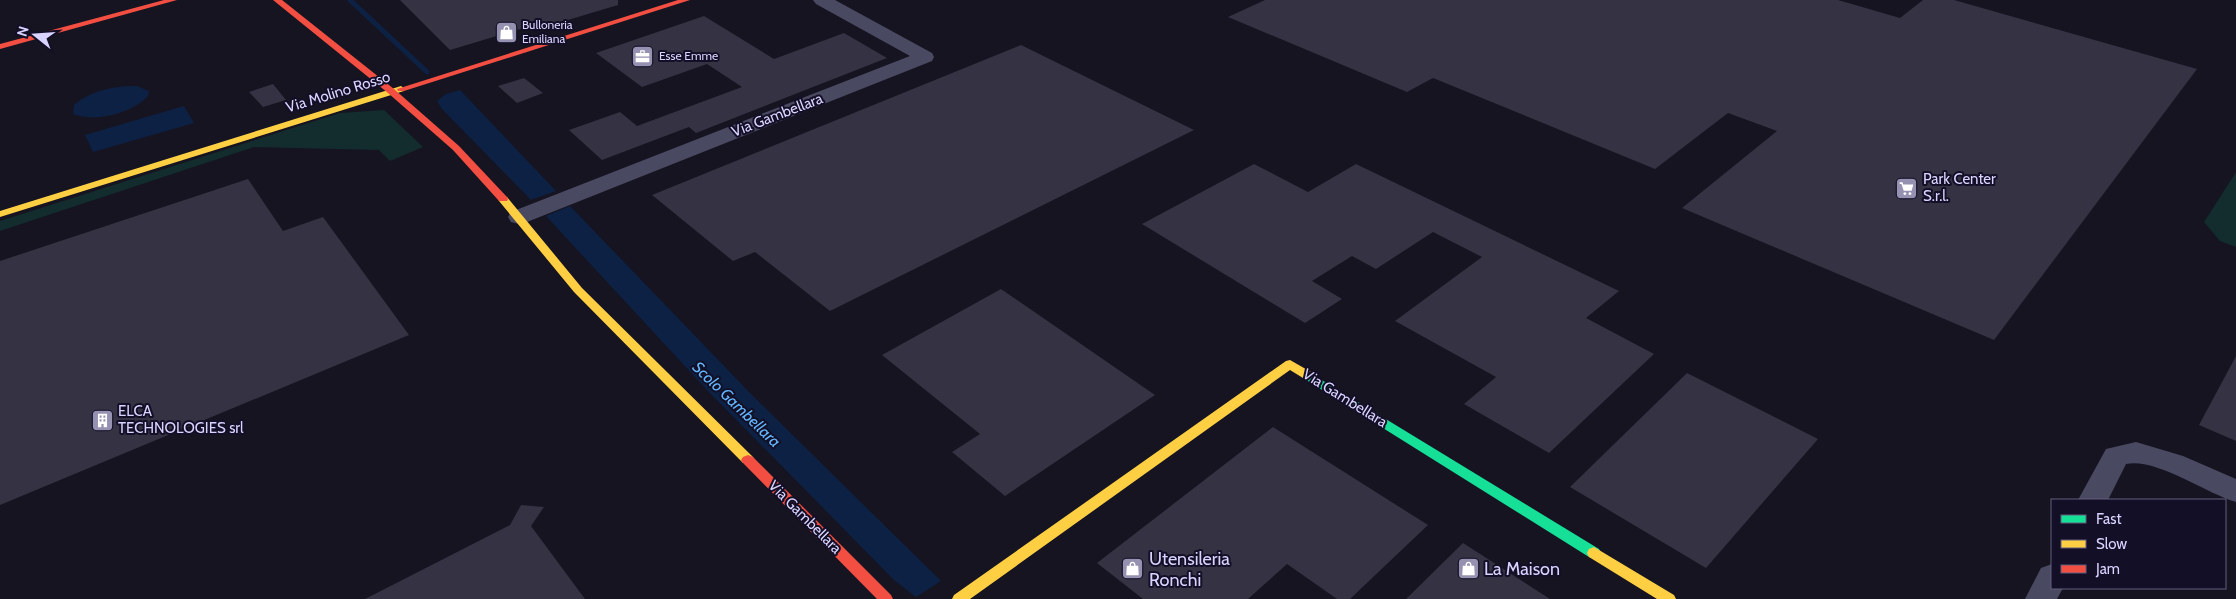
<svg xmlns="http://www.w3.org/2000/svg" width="2236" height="599" viewBox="0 0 2236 599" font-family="Cabin,sans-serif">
	<rect width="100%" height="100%" fill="#161421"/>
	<path fill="#132c2d" d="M 384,110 L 423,147 L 390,161 L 379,150 L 254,147 L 0,231 L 0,221 L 340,113 Z
		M 2236,172 L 2236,247 L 2220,241 L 2204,222 Z"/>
	<path fill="#0d2144" d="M 137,86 L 149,91 L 148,96 C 132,113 96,123 73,114 L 74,105 C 91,90 115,86 137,86 Z
		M 460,90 L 556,191 L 531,200 L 442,109 L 437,101 L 446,94 Z
		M 184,106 L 194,123 L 93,152 L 85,135 Z
		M 570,206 L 751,394 L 941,581 L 916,597 L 894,580 L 708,391 L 546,216 Z"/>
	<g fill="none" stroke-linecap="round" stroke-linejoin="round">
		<path stroke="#0d2144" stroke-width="5" d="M 350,0 L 427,72"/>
	</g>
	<path fill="#343243" d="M 400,0 L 618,0 L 618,5 L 541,28 L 537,24 L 450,50 Z
		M 1265,0 L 1838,0 L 1900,18 L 1923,0 L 1954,0 L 2197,69 L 1994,340 L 1682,208 L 1777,131 L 1728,113 L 1655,169 L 1433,78 L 1407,92 L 1228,17 Z
		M 704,16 L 774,59 L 844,33 L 887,58 L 696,133 L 689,127 L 602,160 L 569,130 L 620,112 L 637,126 L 742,87 L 707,64 L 642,87 L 596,53 Z
		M 1021,45 L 1194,130 L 830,311 L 755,252 L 733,261 L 652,195 Z
		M 524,78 L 543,93 L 517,103 L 498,86 Z
		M 273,84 L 286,100 L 263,107 L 249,92 Z
		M 1254,164 L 1308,192 L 1356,164 L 1619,291 L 1586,318 L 1654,354 L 1549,453 L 1464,404 L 1496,377 L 1395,321 L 1482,257 L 1433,232 L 1376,269 L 1352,256 L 1312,281 L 1342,299 L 1305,323 L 1142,224 Z
		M 248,179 L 283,231 L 323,217 L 409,335 L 0,505 L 0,261 Z
		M 1001,289 L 1155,395 L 1005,496 L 952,452 L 980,434 L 882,355 Z
		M 2236,356 L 2236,441 L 2199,425 Z
		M 1687,373 L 1818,439 L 1706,568 L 1570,487 Z
		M 1273,427 L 1428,525 L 1350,599 L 1337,599 L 1287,564 L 1248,599 L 1143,599 L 1097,563 Z
		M 521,505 L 544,507 L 531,526 L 585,599 L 365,599 L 510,525 Z
		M 1463,543 L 1550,599 L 1406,599 Z"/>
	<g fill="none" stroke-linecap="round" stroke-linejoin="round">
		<path fill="#4a4962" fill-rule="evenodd" d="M 813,0 L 835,0 L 932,53 L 934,57 L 932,61 L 527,222 L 519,224 L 511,222 L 508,217 L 511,212 L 910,56 L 816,4 Z
			M 2136,442 L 2183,456 L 2236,479 L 2236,502 C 2205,493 2157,458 2126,464 L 2108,500 L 2078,500 L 2106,449 Z
			M 2052,564 L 2052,588 L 2063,588 L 2057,599 L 2025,599 L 2041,568 Z"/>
		<path fill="#16e098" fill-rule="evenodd" d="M 1307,371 L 1599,549 L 1601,553 L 1599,557 L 1594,559 L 1589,557 L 1303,378 L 1301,375 L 1303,372 Z"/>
		<path fill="#ffcf43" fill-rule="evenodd" d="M 401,86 L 405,89 L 404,91 L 0,217 L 0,211 Z
			M 503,196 L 507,197 L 582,288 L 753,457 L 755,460 L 753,463 L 743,463 L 574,292 L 499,201 L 498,199 L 499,197 Z
			M 1290,360 L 1311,372 L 1313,375 L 1311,378 L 1303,378 L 1290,370 L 970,599 L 952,599 L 954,595 L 1286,361 Z
			M 1594,547 L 1674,595 L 1676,599 L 1657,599 L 1589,557 L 1587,553 L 1589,549 Z"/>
		<path fill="#f24e42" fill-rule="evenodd" d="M 164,0 L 177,0 L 0,49 L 0,44 Z
			M 273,0 L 282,0 L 394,89 L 459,146 L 507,197 L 508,199 L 507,201 L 499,201 L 453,150 L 388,93 Z
			M 678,0 L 690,0 L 404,91 L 398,91 L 397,89 Z
			M 748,455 L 753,457 L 891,595 L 893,599 L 877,599 L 743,463 L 741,460 L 743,457 Z"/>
	</g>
	<defs>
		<symbol id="shop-square" viewBox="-11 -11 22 22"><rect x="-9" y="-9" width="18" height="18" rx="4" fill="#9591b1" stroke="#130f26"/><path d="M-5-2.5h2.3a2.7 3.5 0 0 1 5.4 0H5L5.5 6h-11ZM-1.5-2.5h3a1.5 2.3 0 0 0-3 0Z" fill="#fff"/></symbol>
		<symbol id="office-square" viewBox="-11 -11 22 22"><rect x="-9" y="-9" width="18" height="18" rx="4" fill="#9591b1" stroke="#130f26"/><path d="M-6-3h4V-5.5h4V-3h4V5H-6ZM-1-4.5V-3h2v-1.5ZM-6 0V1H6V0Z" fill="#fff"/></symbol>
		<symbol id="supermarket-square" viewBox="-11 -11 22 22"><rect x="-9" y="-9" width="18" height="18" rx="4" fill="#9591b1" stroke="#130f26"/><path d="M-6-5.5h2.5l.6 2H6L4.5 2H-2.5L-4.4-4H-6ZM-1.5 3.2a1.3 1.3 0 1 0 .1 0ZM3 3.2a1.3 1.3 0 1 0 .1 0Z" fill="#fff"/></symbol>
		<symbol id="building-square" viewBox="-11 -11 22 22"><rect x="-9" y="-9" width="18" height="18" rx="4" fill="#9591b1" stroke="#130f26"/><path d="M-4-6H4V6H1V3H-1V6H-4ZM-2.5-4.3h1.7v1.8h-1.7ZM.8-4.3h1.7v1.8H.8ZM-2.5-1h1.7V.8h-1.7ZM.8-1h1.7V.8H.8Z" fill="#fff"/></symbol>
	</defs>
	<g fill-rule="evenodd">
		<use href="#shop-square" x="494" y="20" width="25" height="25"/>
		<use href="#office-square" x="630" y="44" width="25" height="25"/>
		<use href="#supermarket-square" x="1894" y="176" width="25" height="25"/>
		<use href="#building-square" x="90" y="408" width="25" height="25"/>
		<use href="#shop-square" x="1120" y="556" width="25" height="25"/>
		<use href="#shop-square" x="1456" y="556" width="25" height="25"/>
	</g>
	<g text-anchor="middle" stroke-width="4" stroke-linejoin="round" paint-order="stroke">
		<g font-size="12" fill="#d9d4ff" stroke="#130f26" text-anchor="start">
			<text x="522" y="29">Bulloneria<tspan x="522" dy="14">Emiliana</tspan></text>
			<text x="659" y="60">Esse Emme</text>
		</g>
		<g font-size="15" fill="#d9d4ff" stroke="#130f26">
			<text transform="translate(338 92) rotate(-17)" y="5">Via Molino Rosso</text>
			<text transform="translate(777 115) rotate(-21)" y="5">Via Gambellara</text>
			<text transform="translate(1345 398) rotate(32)" y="5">Via Gambellara</text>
			<text transform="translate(805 517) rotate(45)" y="5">Via Gambellara</text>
		</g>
		<g font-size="15" fill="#d9d4ff" stroke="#130f26" text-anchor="start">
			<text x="1923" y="184">Park Center<tspan x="1923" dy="17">S.r.l.</tspan></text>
			<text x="118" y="416">ELCA<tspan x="118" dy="17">TECHNOLOGIES srl</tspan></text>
		</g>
		<g font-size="16" font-style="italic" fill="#62b6ff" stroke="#130f26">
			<text transform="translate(737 404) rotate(44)" y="6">Scolo Gambellara</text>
		</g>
		<g font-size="18" fill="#d9d4ff" stroke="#130f26" text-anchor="start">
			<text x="1149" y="565">Utensileria<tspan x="1149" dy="21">Ronchi</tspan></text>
			<text x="1484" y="575">La Maison</text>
		</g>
	</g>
	<rect x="2051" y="499" width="175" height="90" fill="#130f26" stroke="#625e7d"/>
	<rect x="2061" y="515" width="25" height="8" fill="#16e098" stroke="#625e7d"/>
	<text x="2096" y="524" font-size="15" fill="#d9d4ff">Fast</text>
	<rect x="2061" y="540" width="25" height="8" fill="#ffcf43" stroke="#625e7d"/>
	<text x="2096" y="549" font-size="15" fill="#d9d4ff">Slow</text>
	<rect x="2061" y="565" width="25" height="8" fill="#f24e42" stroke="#625e7d"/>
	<text x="2096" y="574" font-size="15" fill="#d9d4ff">Jam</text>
	<g transform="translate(35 35) rotate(287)" stroke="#130f26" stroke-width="4" paint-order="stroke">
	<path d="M0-4L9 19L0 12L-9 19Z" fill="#d9d4ff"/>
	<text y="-8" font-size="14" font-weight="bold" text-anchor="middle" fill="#d9d4ff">N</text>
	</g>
</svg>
